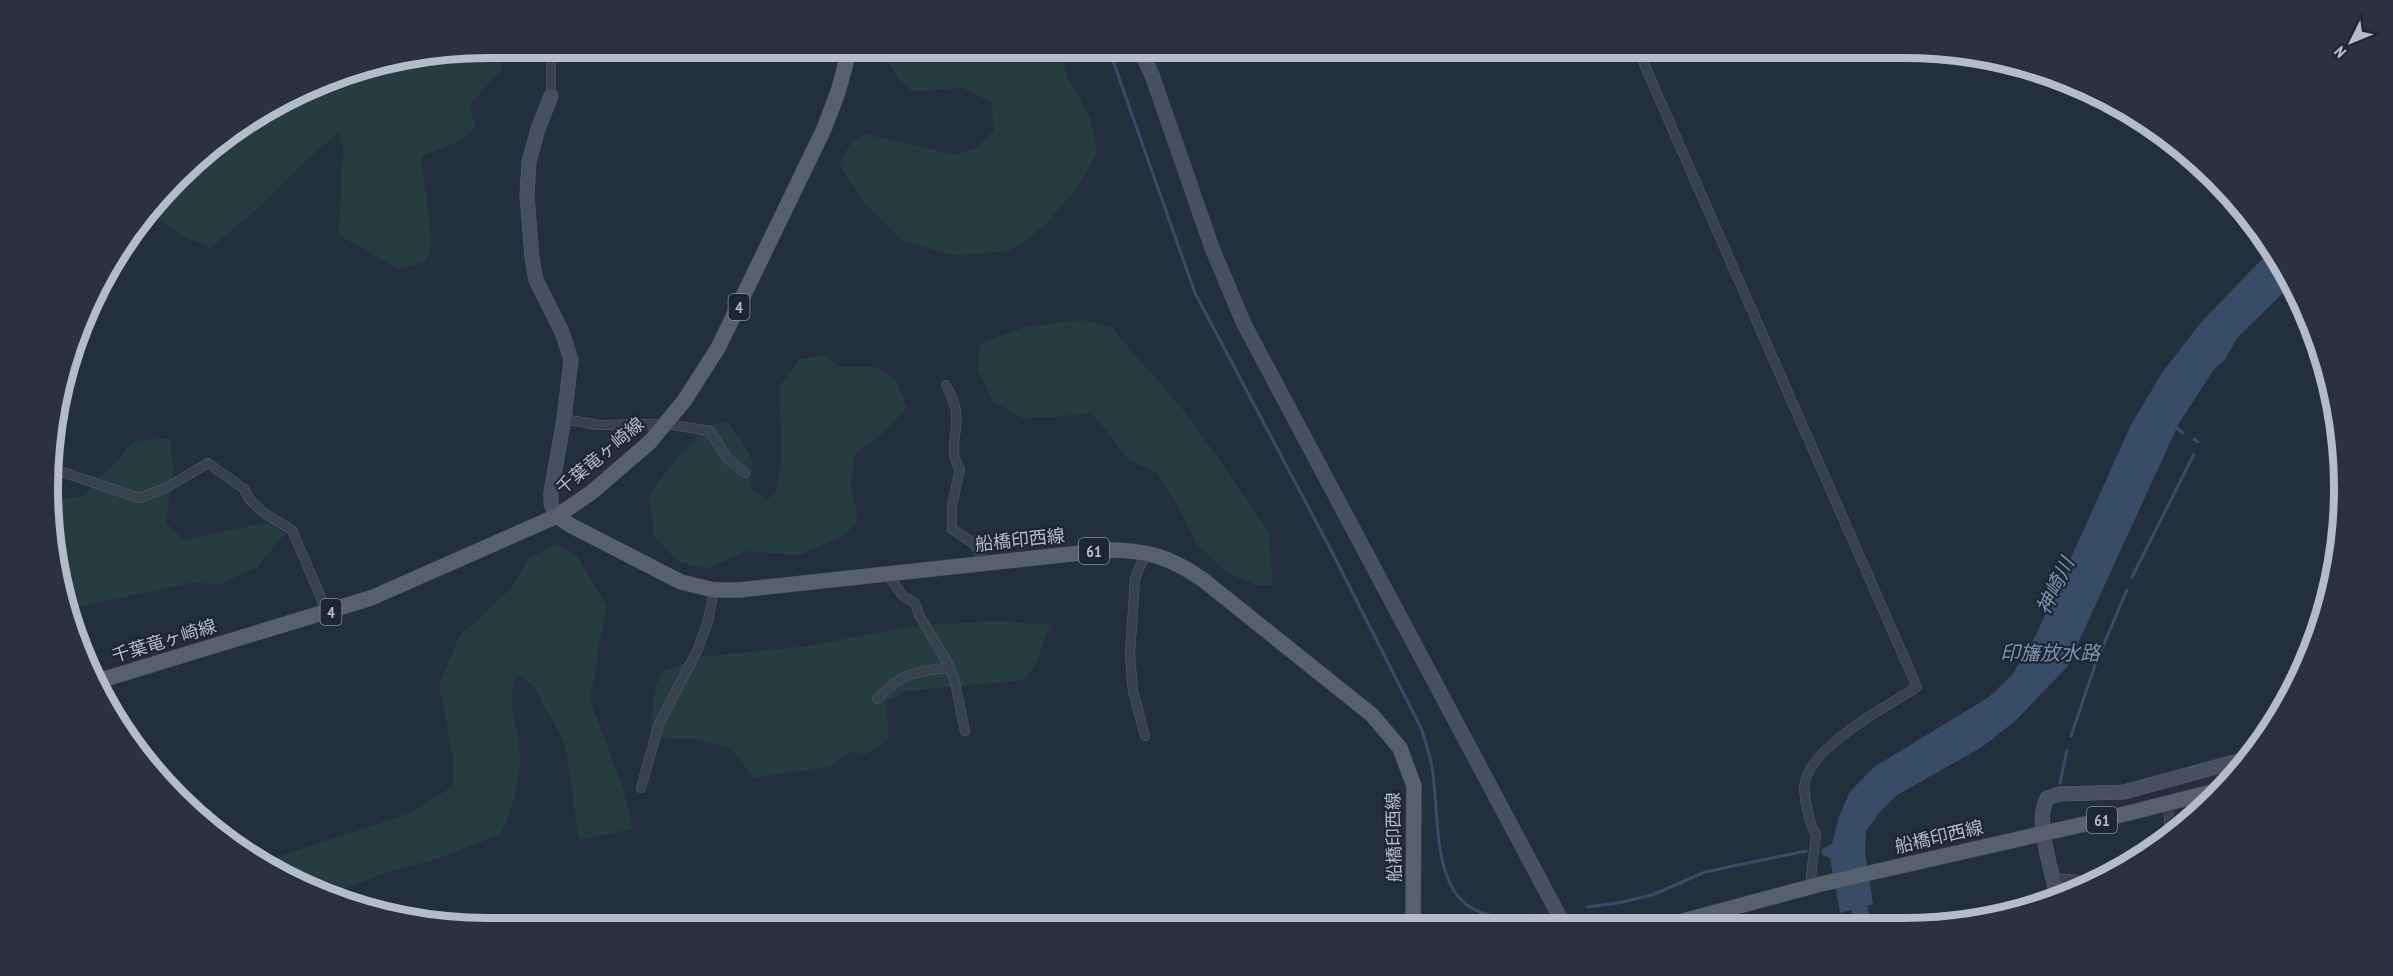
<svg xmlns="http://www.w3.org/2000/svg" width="2393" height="976" viewBox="0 0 2393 976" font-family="'PT Sans Narrow','Noto Sans JP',sans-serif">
	<rect width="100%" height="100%" fill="#242f3e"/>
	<path fill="#263c3f" d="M 488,48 L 499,48 L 501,71 L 470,104 L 475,128 L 456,143 L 421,156 L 432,242 L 426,261 L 398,269 L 339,235 L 343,147 L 338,133 L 309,158 L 257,209 L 211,248 C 203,244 193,241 185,237 C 168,227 163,215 142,225 L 198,157 L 268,107 L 346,71 Z
		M 888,48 L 1062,48 L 1067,76 L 1090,117 L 1097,151 L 1080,184 L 1048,222 L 1026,241 L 1009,251 L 952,255 L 902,240 L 865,204 L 839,163 L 851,143 L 864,134 L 956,155 L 974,149 L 994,130 L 991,102 L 963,88 L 911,91 C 900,82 885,63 888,48 Z
		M 1082,320 L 1112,328 L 1184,411 L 1218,458 L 1269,533 L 1273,585 L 1256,585 L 1230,574 L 1198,546 L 1177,505 L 1156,472 L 1130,461 L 1091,412 L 1057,417 L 1023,418 L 993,402 L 978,370 L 980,344 L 1021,328 Z
		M 826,355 L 837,367 L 876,367 L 895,379 L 907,407 L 888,429 L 855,454 L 851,485 L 858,520 L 845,535 L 800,555 L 747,551 L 707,569 L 677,561 L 654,535 L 649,496 L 674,461 L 710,425 L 726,422 L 741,439 L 753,462 L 750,489 L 767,500 L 776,491 L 782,459 L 779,387 L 800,359 Z
		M 170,438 L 173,470 L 166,523 L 184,540 L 271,522 L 285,534 L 257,567 L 221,584 L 190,583 L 67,609 L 57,574 L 54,496 L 56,499 L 82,497 L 135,441 Z
		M 556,544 L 577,556 L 606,605 L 590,701 L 625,793 L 632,829 L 579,840 L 565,744 L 533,685 L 517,675 C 504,702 520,728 520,757 C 520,781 510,813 501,834 L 440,858 L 385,873 L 329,895 L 265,861 L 408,814 L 452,787 L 454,762 L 439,685 L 459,637 L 512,587 L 529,558 Z
		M 998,621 L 1050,625 L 1036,663 L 1024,680 L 907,691 L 887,701 L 888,739 L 866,754 L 851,751 L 830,766 L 754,778 L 730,747 L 692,739 L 650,737 L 655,686 L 664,671 L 700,657 L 809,646 L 914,626 Z"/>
	<path fill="#394c67" d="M 2272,249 L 2293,283 L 2238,337 L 2224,361 L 2215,368 L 2179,423 L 2067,667 L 2015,721 L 1982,747 L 1897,795 L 1880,812 L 1866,831 L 1865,851 L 1873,904 L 1840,913 L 1830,858 L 1821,854 L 1822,849 L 1832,844 L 1838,820 L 1849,793 L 1874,767 L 1989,697 L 2012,675 L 2036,635 L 2131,425 L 2162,373 L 2202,321 Z"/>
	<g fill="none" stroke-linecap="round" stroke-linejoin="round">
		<path stroke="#394c67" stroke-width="3" d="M 1105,48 L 1112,58 L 1195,293 L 1332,552 L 1421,728 C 1426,743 1431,757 1433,773 C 1441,842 1429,932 1532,915
			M 2175,427 L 2183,433
			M 2194,439 L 2198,442
			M 2132,577 L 2194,454
			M 2071,736 L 2095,665 L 2127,590
			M 2060,783 L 2067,750
			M 1587,907 L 1618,903 L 1652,895 L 1705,872 L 1806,851"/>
		<path stroke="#394c67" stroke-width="16" d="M 1855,887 L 1863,924"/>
		<defs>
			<path id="street" d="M 1637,48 L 1917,687 C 1886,707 1814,744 1805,782 C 1802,796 1809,815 1812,828 L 1816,834 L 1811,876 L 1813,887
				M 551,96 L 551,48
				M 946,385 C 950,393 955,403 956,412 C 959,433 947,450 960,469 L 952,506 L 952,529 L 973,543 L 987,563
				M 564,419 L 598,425 L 667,424 L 710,431 L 727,458 L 745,473
				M 53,469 L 139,498 L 166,488 L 208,463 L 244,489 L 249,499 L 264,513 L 292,530 L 327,612
				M 887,574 L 903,596 L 915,603 L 919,615 L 946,660 L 954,678 L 965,731
				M 877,699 C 907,670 910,674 950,667
				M 1145,736 L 1133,691 L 1130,655 L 1135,578 L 1146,553
				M 641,788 L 659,724 L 698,649 L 708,621 L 714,590
				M 2168,803 L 2170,836
				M 2054,878 L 2101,882"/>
			<path id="secondary" d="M 1139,48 L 1152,75 L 1212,248 L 1244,324 L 1564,925
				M 551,96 L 538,129 L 529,161 L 527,195 L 532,258 L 536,280 L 562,332 L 571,360 L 564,419 L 551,492 L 551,504 L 557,516
				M 2057,896 C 2052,869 2034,822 2047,798 L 2059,794 L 2124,792 L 2249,758"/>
			<path id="primary" d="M 557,516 L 570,525 L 681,582 L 714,590 L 739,590 L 1108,550 C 1147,550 1170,557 1202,579 L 1372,715 L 1400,748 L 1414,786 L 1413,926
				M 95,682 L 371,598 L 557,516 L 592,492 L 650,442 L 684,401 L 718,348 L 824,129 L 838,92 L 850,48
				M 1668,925 L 1817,885 L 2089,823 L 2220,790"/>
		</defs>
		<use href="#street" stroke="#565f6c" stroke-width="10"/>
		<use href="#secondary" stroke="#565f6c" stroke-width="15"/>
		<use href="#primary" stroke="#414a57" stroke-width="16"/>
		<use href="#street" stroke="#38414e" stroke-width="9"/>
		<use href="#secondary" stroke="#465061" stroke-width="14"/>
		<use href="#primary" stroke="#56606e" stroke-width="15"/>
	</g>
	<g text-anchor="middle" stroke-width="4.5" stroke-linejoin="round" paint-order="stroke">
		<g fill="#1d2633" stroke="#878f9c" stroke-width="1.5">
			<rect x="728.5" y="294" width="21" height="26" rx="4.5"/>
			<rect x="1079" y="538" width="30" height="26" rx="4.5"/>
			<rect x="320.5" y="599" width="21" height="26" rx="4.5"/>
			<rect x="2087" y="807" width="30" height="26" rx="4.5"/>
		</g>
		<g font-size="16" font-weight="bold" fill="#b4bcc9">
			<text x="739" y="313">4</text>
			<text x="1094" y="557">61</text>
			<text x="331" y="618">4</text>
			<text x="2102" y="826">61</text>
		</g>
		<g font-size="18" fill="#b4bcc9" stroke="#1d2633">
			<text transform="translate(600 456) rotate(-40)" y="6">千葉竜ヶ崎線</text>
			<text transform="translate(1020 540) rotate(-6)" y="6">船橋印西線</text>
			<text transform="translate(164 641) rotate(-17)" y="6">千葉竜ヶ崎線</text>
			<text transform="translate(1394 837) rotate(-91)" y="6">船橋印西線</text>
			<text transform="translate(1939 837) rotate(-13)" y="6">船橋印西線</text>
		</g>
		<g font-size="20" font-style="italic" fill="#7c92b1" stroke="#1d2633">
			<text transform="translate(2055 586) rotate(-64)" y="7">神崎川</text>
			<text x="2050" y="660">印旛放水路</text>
		</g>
	</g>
	<path d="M0 0H2393V976H0ZM488 58H1904A430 430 0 0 1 2334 488V488A430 430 0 0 1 1904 918H488A430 430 0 0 1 58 488V488A430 430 0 0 1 488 58Z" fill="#29323f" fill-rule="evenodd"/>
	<path fill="none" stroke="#b4bcc9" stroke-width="8" d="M488 58H1904A430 430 0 0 1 2334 488V488A430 430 0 0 1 1904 918H488A430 430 0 0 1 58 488V488A430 430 0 0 1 488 58Z"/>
	<g transform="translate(2351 42) rotate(227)" stroke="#1d2633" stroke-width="4.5" paint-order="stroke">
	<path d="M0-4.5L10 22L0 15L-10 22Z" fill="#b4bcc9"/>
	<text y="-9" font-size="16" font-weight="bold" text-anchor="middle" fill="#b4bcc9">N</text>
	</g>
</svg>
